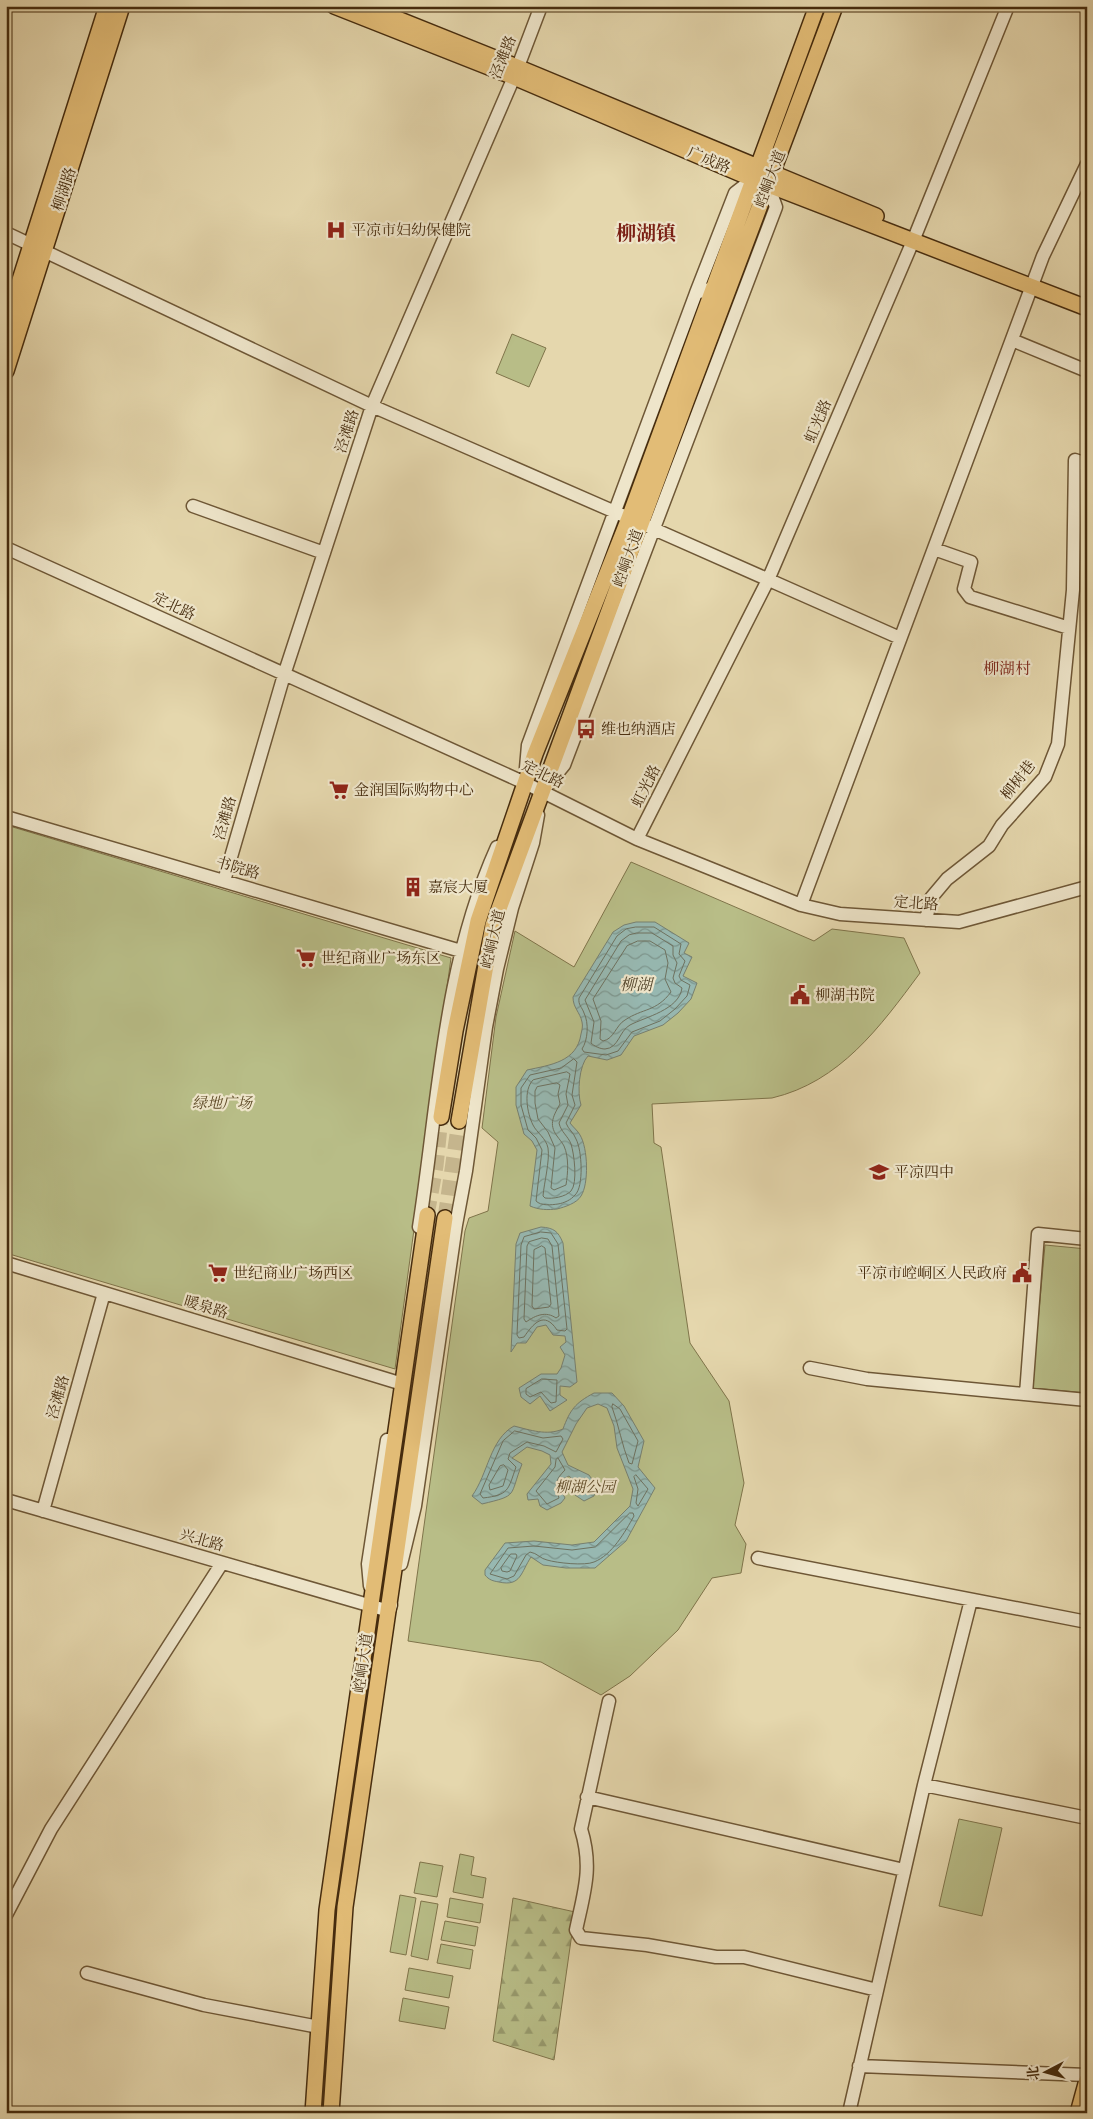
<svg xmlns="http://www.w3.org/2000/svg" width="1093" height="2119" viewBox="0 0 1093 2119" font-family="'IM FELL French Canon','Noto Serif SC',serif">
	<defs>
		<pattern id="forest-firs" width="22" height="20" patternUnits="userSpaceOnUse" patternTransform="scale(1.25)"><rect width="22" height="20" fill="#b8bd87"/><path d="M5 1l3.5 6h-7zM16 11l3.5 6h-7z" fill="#979a6d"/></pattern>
		<pattern id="water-waves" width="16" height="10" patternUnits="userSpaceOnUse" patternTransform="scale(1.25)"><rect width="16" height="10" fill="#97b8b1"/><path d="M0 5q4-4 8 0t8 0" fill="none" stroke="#7d968e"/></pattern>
	</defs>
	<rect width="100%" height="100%" fill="#e5d7ad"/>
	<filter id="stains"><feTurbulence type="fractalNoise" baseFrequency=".004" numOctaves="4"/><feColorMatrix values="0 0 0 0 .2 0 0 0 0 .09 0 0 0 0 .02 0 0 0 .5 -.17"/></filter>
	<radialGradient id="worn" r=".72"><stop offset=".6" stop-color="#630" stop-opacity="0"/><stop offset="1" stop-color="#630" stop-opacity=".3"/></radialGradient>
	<path fill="url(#forest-firs)" stroke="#7f744a" d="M 513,1898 L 575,1912 L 554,2060 L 493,2041 Z"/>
	<path fill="#b8bd87" stroke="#7f744a" d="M 512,334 L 546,348 L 529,387 L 496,373 Z
		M 6,825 L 451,958 L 395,1369 L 6,1253 Z
		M 631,862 L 814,941 L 832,929 L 904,938 L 920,973 C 880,1027 840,1082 772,1098 L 652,1104 L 654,1143 L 661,1147 L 690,1343 L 729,1401 L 744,1483 L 735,1525 L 746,1544 L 741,1573 L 712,1578 L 678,1630 L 630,1676 L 601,1695 L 541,1662 L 408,1641 L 465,1231 L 469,1218 L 488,1211 L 498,1142 L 482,1128 L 496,1017 L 515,931 L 574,967 Z
		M 1045,1245 L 1087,1249 L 1087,1393 L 1032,1388 Z
		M 959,1819 L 1002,1828 L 982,1916 L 939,1906 Z
		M 460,1854 L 474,1857 L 471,1875 L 486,1878 L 483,1898 L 453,1892 Z
		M 420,1862 L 443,1866 L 437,1897 L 414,1893 Z
		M 400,1895 L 416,1898 L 406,1955 L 390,1952 Z
		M 450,1898 L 483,1904 L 480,1923 L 447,1917 Z
		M 421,1901 L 438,1904 L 428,1960 L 411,1956 Z
		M 445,1921 L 478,1927 L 475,1946 L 441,1940 Z
		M 441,1944 L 473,1950 L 470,1969 L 437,1963 Z
		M 409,1968 L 453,1976 L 449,1998 L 405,1990 Z
		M 403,1998 L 449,2007 L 445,2029 L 399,2021 Z"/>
	<path fill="url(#water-waves)" stroke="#778070" d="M 636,922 L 655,922 L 689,943 L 684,953 L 692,957 L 683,976 L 697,983 L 691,999 L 678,1013 L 663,1025 L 634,1036 L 621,1055 L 607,1060 L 588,1056 C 579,1065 577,1093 581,1105 L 570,1123 C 573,1127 578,1131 580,1135 C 588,1148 589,1184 581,1196 C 577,1203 565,1207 557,1209 C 548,1210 539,1210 530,1206 L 537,1150 L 532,1141 L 524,1134 L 516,1105 L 516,1087 L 527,1070 C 550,1065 577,1062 581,1034 C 582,1030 583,1026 582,1022 C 580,1012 573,1008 573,997 L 613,932 L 624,925 Z
		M 541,1227 C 554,1228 558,1231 563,1243 L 577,1382 L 570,1387 L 560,1386 L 560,1395 L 567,1400 L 550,1411 L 540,1396 L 530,1404 L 521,1397 L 519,1388 L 541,1374 L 557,1374 L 561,1368 L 565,1355 L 560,1347 L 566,1342 L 565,1336 L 553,1335 L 546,1325 L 537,1327 L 526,1343 L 517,1343 L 511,1352 L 516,1244 L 520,1233 Z
		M 594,1393 L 612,1393 L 624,1406 L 644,1441 L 638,1467 L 655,1488 L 626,1541 L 595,1568 L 566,1568 L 543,1565 L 531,1557 C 521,1572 521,1587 499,1582 C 493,1581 489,1580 485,1575 L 485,1570 L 505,1543 L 534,1541 L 572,1545 L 594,1542 L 630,1506 L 633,1489 L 617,1448 L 614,1426 L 607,1408 L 598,1404 L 587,1408 L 576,1424 L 562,1452 L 568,1465 L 589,1475 L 596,1485 L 594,1496 L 584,1501 L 575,1495 L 577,1483 L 569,1476 L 563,1479 L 561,1490 L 565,1498 L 561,1503 L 547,1510 L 540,1506 L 538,1499 L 528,1500 L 527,1494 L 551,1464 L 550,1455 L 542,1451 L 527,1447 L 512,1458 L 522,1464 C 509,1497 519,1495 482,1504 L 472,1496 C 488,1474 490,1439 514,1426 C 530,1430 547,1436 563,1429 C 570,1410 575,1403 594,1393 Z"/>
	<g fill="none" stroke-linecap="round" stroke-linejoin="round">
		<path stroke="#6e7260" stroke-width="1" d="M 636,927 L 654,927 L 681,944 L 679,954 L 685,961 L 679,976 L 681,980 L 690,985 L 687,996 L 675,1009 L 660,1021 L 632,1032 L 618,1051 L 606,1055 L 584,1052 L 582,1049 C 588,1040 589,1023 584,1013 C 582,1007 578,1005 579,998 L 617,936 L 626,929 Z
			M 637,933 L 652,933 L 673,946 L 673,955 L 677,963 L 673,978 L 675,983 L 682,988 C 679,1010 645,1017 630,1025 C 619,1031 619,1048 605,1049 C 600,1049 594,1046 591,1043 L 594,1022 L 585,1000 L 621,941 L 629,935 Z
			M 638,941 L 650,941 L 665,950 L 668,963 L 665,979 L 671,992 C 656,1012 643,1008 625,1020 C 616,1025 614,1039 603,1041 L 600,1039 L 601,1021 L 593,999 L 627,946 Z
			M 574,1059 L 577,1062 L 572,1095 L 575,1105 L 566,1123 C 568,1129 574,1133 576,1139 C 582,1150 584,1187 575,1195 C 571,1200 564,1203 558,1204 C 551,1205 541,1206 536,1201 L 542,1150 L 536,1138 L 528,1130 L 521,1105 L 521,1088 L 530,1075 L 561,1068 Z
			M 567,1072 L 570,1074 L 566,1094 L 568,1105 L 559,1123 C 561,1132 568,1136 571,1144 C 574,1153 578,1183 571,1191 C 565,1197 553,1199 545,1198 L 543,1196 C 544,1183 550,1161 548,1148 C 546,1138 537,1133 533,1125 C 527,1113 523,1090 533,1080 Z
			M 557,1083 L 560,1085 L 558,1094 L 560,1104 C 554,1115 548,1124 557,1136 C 559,1139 562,1142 564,1146 C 569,1157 568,1173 566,1185 L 554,1190 L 551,1188 L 555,1148 L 548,1132 L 538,1119 L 535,1103 L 535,1091 L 537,1087 Z
			M 541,1232 L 551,1233 L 558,1244 L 567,1329 L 565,1331 L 557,1330 C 544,1310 533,1324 524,1337 L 519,1338 L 517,1335 L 521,1245 L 524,1237 Z
			M 542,1238 L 548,1239 L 552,1246 L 559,1316 L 556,1318 C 546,1311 536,1315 526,1322 L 524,1319 L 527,1246 L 529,1242 Z
			M 542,1246 L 545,1248 L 551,1304 L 549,1307 L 534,1309 L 532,1306 L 534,1250 Z
			M 542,1379 L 557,1380 L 556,1402 L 551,1403 L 541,1392 L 530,1397 L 526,1394 L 526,1389 Z
			M 613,1404 L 620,1409 L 638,1441 L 632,1464 L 629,1463 C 622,1445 619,1426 612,1407 Z
			M 515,1431 L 543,1438 L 561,1436 L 563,1439 L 556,1452 L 544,1446 L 527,1442 L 510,1453 L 508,1459 L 516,1467 C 508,1490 509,1495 483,1498 L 480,1494 L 503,1441 Z
			M 558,1458 L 565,1470 C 556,1479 554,1484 559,1498 L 547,1504 L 536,1491 L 555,1467 L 556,1460 Z
			M 504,1465 L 508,1470 L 503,1486 L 490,1490 L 489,1485 L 500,1466 Z
			M 636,1475 L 648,1489 L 638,1506 L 636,1503 L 638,1489 L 634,1477 Z
			M 630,1513 L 633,1513 L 634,1516 C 625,1532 612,1555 594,1562 C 585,1566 557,1563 547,1560 C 541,1559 537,1553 530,1552 L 526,1555 L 514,1576 L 507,1579 L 490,1574 L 508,1548 L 534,1546 L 572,1550 L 595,1547 Z
			M 511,1554 L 516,1554 L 517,1556 L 510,1571 L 507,1572 L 502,1571 L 501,1568 Z"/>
		<path stroke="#c5b58d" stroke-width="15" stroke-dasharray="15 8" stroke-linecap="butt" d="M 427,1215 L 436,1166 L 441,1117
			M 445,1218 L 459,1121"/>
		<defs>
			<path id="minor" d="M 6,233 L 372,406 L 622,515
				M 696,293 L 735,193 L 753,179
				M 1012,340 L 1087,371
				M 193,506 L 324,553
				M 647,526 L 900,638
				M 6,548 L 525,783 L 637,839 L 801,905 L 840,914 L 959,922 L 1087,887
				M 934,549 L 971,562 L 964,589 L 970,597 L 1069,628
				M 526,768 L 528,745 L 696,293 L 713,288
				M 546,787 L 564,765 L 776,207 L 768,185
				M 6,817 L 461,951
				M 637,839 L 768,580 L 913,241 L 1008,6
				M 224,881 L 284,675 L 372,406 L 514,77 L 541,6
				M 801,905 L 1043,256 L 1087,164
				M 926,920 L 931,898 L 947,879 L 989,846 L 1002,825 L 1045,777 L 1058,744 L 1073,590 L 1075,460 L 1087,464
				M 419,1227 C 439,1099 443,967 497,847
				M 6,1263 L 396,1382
				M 810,1368 L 867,1379 L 1087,1400
				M 1026,1394 L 1038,1234 L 1087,1239
				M 6,1500 L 389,1611 L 391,1605
				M 43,1511 L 104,1293
				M 758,1558 L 1087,1622
				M 401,1564 L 415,1506 L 456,1225 L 466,1171 L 486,1027 L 497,969 L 512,908 L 533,843 L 538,815
				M 370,1586 L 368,1564 L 387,1440
				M 609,1701 L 581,1829 C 593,1868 584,1892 576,1930 L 581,1938 L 647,1945 L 716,1957 L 744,1957 L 877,1990
				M 924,1785 L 1087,1818
				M 587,1797 L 904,1870
				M 6,1915 L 51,1829 L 222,1563
				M 87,1973 L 204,2005 L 319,2027
				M 859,2066 L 1087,2075
				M 849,2113 L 924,1785 L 971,1600"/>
			<path id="major" d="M 334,6 L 514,77 L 753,179 L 1087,308
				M 365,6 L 517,67 L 876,216
				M 6,324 L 107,6
				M 6,371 L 122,6
				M 441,1117 L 455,1031 L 478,921 L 535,754 L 629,518 L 817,6
				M 459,1121 L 493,925 L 686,402 L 835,6
				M 313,2113 L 327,1910 L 427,1215
				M 331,2113 L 345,1907 L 445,1218
				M 1078,2113 L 1087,2080"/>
		</defs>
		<use href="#minor" stroke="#6e5736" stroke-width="15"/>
		<use href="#major" stroke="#462c0e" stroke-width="18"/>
		<use href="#minor" stroke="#eee5ca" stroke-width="12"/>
		<use href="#major" stroke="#e2bc76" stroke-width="15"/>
	</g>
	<defs>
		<symbol id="hospital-bare" viewBox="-9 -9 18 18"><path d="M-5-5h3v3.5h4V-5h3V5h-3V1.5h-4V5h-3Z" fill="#8f2418" stroke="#eee5ca" stroke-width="2.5" paint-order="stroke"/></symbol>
		<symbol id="bus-bare" viewBox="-9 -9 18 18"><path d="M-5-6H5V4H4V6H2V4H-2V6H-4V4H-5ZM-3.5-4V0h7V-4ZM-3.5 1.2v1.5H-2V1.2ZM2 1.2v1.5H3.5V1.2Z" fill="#8f2418" stroke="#eee5ca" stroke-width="2.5" paint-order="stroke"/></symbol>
		<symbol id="supermarket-bare" viewBox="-9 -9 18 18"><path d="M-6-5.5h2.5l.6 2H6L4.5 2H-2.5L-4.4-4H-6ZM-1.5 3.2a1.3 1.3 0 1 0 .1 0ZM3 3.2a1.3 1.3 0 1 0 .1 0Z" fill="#8f2418" stroke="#eee5ca" stroke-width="2.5" paint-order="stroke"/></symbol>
		<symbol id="building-bare" viewBox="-9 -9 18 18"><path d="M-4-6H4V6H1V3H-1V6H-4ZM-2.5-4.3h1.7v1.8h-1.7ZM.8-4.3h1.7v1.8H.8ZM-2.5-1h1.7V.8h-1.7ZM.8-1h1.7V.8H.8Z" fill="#8f2418" stroke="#eee5ca" stroke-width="2.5" paint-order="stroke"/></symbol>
		<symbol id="civic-bare" viewBox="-9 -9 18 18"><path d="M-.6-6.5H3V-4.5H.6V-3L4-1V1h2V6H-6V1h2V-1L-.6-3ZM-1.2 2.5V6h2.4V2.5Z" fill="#8f2418" stroke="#eee5ca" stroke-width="2.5" paint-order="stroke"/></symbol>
		<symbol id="school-bare" viewBox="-9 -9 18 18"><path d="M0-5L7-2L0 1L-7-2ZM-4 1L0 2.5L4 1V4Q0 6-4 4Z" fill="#8f2418" stroke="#eee5ca" stroke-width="2.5" paint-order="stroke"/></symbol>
	</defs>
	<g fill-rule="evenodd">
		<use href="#hospital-bare" x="322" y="216" width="28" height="28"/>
		<use href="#bus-bare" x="572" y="715" width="28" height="28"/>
		<use href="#supermarket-bare" x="325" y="776" width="28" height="28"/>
		<use href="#building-bare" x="399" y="873" width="28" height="28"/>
		<use href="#supermarket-bare" x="292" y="944" width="28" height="28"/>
		<use href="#civic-bare" x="786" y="981" width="28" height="28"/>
		<use href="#school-bare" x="865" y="1158" width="28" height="28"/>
		<use href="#supermarket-bare" x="204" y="1259" width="28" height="28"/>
		<use href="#civic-bare" x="1008" y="1259" width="28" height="28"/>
	</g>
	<g text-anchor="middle" stroke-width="4.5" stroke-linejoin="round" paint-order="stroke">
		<g font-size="15" fill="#462c0e" stroke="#eee5ca">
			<text transform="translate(503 57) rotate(-68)" y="5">泾滩路</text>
			<text transform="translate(709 160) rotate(23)" y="5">广成路</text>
			<text transform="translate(770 179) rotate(-69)" y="5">崆峒大道</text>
			<text transform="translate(64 189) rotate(-72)" y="5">柳湖路</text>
			<text transform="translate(818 421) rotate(-67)" y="5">虹光路</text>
			<text transform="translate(347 431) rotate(-72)" y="5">泾滩路</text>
			<text transform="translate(628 558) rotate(-70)" y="5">崆峒大道</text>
			<text transform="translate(174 606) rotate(25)" y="5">定北路</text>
			<text transform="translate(543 774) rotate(26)" y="5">定北路</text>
			<text transform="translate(1018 780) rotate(-52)" y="5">柳树巷</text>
			<text transform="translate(646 786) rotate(-63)" y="5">虹光路</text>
			<text transform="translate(225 818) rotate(-74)" y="5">泾滩路</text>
			<text transform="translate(238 868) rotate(16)" y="5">书院路</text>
			<text transform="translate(916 903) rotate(4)" y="5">定北路</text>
			<text transform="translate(493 939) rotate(-77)" y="5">崆峒大道</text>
			<text transform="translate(206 1307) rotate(17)" y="5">暖泉路</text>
			<text transform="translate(58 1397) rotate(-74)" y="5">泾滩路</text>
			<text transform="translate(202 1540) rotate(16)" y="5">兴北路</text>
			<text transform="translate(363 1663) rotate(-82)" y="5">崆峒大道</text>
		</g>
		<g font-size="15" fill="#462c0e" stroke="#eee5ca" text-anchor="start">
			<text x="351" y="235">平凉市妇幼保健院</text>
			<text x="601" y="734">维也纳酒店</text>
			<text x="354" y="795">金润国际购物中心</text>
			<text x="428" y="892">嘉宸大厦</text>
			<text x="321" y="963">世纪商业广场东区</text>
			<text x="815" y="1000">柳湖书院</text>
			<text x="894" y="1177">平凉四中</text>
			<text x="233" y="1278">世纪商业广场西区</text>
			<text x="1007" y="1278" text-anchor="end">平凉市崆峒区人民政府</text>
		</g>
		<g font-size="15" font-style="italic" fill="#5d4926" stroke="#eee5ca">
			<text x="222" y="1108">绿地广场</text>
			<text x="585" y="1492">柳湖公园</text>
		</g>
		<g font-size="16" fill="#7a1f14" stroke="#eee5ca">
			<text x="1007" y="674">柳湖村</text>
		</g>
		<g font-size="16" font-style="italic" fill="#56482f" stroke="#eee5ca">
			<text x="636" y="990">柳湖</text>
		</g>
		<g font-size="20" font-weight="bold" fill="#7a1f14" stroke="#eee5ca">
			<text x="646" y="240">柳湖镇</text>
		</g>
	</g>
	<rect width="1093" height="2119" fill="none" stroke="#e5d7ad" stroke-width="25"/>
	<rect x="8" y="8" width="1078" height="2104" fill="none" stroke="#462c0e" stroke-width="2.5"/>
	<rect x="12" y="12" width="1068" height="2094" fill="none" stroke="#462c0e"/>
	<g transform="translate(1046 2072) rotate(264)" stroke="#eee5ca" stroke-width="4" paint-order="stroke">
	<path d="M0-4L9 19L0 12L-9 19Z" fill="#462c0e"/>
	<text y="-8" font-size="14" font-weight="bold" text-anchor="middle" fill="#462c0e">北</text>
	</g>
	<rect width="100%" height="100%" filter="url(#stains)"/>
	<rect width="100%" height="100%" fill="url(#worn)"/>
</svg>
